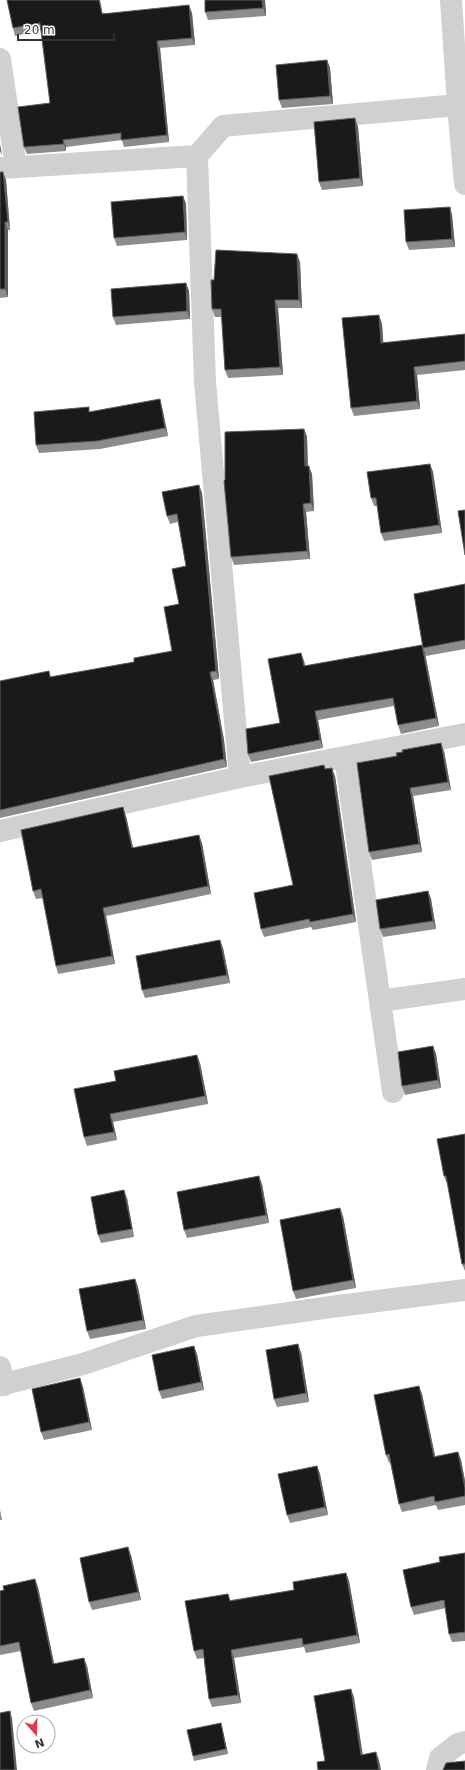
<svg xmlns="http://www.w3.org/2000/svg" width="465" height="1770" viewBox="0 0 465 1770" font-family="'DejaVu Sans',sans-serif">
	<rect width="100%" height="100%" fill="#fff"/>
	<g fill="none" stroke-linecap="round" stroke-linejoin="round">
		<path stroke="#d0d0d0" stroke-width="22" d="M 0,59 L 16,167
			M 458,105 L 465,184
			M 197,156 L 223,126 L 458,105 L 451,0
			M 0,168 L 197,156 L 205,382 L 240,777
			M 345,757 L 393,1092
			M 0,831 L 240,777 L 465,734
			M 380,1001 L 465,989
			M 0,1367 L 4,1385
			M 0,1385 L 83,1364 L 196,1326 L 338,1306 L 465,1290
			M 437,1770 L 440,1758 L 458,1744 L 465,1742"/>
	</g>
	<path fill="#8c8c8c" d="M 7,0 L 103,13 L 192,13 L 195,45 L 160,48 L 169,142 L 124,147 L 122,140 L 66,147 L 66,151 L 27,154 L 24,147 L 50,103 L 41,30 L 15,36 L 13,28 Z
		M 205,0 L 265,0 L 266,16 L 208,20 L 205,12 Z
		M 327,60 L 330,68 L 333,104 L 282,108 L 279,100 Z
		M 355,118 L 358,127 L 363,186 L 322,190 L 319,182 Z
		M 0,172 L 6,180 L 10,230 L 8,230 L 8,297 L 0,298 Z
		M 183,196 L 186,204 L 187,240 L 117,246 L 114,238 Z
		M 450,207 L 452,215 L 455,247 L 409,250 L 406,242 Z
		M 300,262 L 302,308 L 278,308 L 283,375 L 228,378 L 225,370 L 222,317 L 215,317 L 212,309 L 214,280 Z
		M 186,283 L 189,291 L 190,319 L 116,325 L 113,317 Z
		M 379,315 L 382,324 L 383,343 L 465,334 L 465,370 L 417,375 L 420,409 L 354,416 L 351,408 Z
		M 162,407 L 168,436 L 100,449 L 39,453 L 36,445 L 90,412 Z
		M 304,429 L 307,437 L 308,466 L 312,474 L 314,511 L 306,512 L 310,559 L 234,565 L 231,557 Z
		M 430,464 L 433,472 L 442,533 L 384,541 L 381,533 L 377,506 L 374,506 L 371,498 Z
		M 199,485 L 202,493 L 219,679 L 213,680 L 224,740 L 227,767 L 0,818 L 0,681 L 49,671 L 51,677 L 134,662 L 172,651 L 179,604 L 186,566 L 178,522 L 170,524 L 167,516 Z
		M 465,584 L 465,649 L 426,656 L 425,654 L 439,726 L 401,734 L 398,725 L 394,706 L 318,720 L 323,748 L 251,762 L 248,754 L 280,723 L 301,653 L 304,661 L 305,666 L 422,645 Z
		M 444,751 L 451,790 L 413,796 L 422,852 L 372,860 L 369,852 L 357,763 Z
		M 325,769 L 335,776 L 356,922 L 313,930 L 311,927 L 264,937 L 261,929 L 293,885 Z
		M 126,816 L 133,848 L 202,843 L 211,894 L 106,916 L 115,964 L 58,974 L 56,966 L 43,898 L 36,899 L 33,891 Z
		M 428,891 L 431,899 L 436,929 L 383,937 L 380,929 Z
		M 223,948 L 230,983 L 145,998 L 142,990 Z
		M 433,1046 L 436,1054 L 441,1088 L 405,1095 L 402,1086 Z
		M 200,1063 L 208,1104 L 113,1122 L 117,1140 L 87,1146 L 84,1137 L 116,1081 Z
		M 465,1134 L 465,1271 L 462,1264 L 448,1184 L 447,1184 L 444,1176 Z
		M 262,1184 L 269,1223 L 187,1238 L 184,1230 Z
		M 127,1198 L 134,1237 L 101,1243 L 98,1235 Z
		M 343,1216 L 356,1288 L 296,1299 L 293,1291 Z
		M 135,1279 L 138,1287 L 146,1329 L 90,1339 L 87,1331 Z
		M 301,1352 L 309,1402 L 277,1407 L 274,1399 Z
		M 197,1354 L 204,1390 L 162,1399 L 159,1391 Z
		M 80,1378 L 83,1387 L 92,1430 L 44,1440 L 41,1432 Z
		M 422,1394 L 435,1456 L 458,1452 L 461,1460 L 465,1481 L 465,1505 L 438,1510 L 436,1505 L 402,1512 L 399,1504 L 390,1462 L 389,1463 L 386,1455 Z
		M 317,1466 L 320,1474 L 328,1515 L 290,1523 L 287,1515 Z
		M 0,1510 L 2,1520 L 0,1520 Z
		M 465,1553 L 465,1641 L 452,1642 L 449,1634 L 446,1608 L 414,1615 L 411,1607 L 440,1562 Z
		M 131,1555 L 141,1600 L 92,1610 L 89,1602 Z
		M 346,1573 L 349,1581 L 360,1643 L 306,1653 L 304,1647 L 234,1658 L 241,1703 L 212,1707 L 209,1699 L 204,1658 L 197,1659 L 194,1651 L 231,1600 L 294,1590 Z
		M 38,1587 L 54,1664 L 87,1666 L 93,1698 L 34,1711 L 31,1703 L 21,1651 L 0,1655 L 0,1591 Z
		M 221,1723 L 222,1727 L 228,1754 L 194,1761 L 193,1756 Z"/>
	<path fill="#5f5f5f" d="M 99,0 L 100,0 L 104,21 L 102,14 Z
		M 262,0 L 265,0 L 266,16 L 263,8 Z
		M 189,5 L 192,13 L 195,45 L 192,38 Z
		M 157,41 L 160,48 L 169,142 L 167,135 Z
		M 327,60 L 330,68 L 333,104 L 330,96 Z
		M 355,118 L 358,127 L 363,186 L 360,178 Z
		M 63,140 L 66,147 L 66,151 L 64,144 Z
		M 0,144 L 2,155 L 0,151 Z
		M 3,172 L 6,180 L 10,230 L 8,222 Z
		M 183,196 L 186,204 L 187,240 L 185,232 Z
		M 450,207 L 452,215 L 455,247 L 452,239 Z
		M 5,222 L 8,230 L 8,297 L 5,289 Z
		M 297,254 L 300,262 L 302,308 L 299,300 Z
		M 186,283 L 189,291 L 190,319 L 187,311 Z
		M 275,300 L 278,308 L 283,375 L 280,367 Z
		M 379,315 L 382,324 L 384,351 L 381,343 Z
		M 414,367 L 417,375 L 420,409 L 417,401 Z
		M 160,399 L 162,407 L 168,436 L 165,428 Z
		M 304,429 L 307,437 L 308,474 L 305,466 Z
		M 430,464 L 433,472 L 442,533 L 439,525 Z
		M 309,466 L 312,474 L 314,511 L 311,503 Z
		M 199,485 L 202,493 L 219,679 L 216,671 Z
		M 303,504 L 306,512 L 310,559 L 307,551 Z
		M 422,645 L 425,653 L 439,726 L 436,718 Z
		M 301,653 L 304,661 L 307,675 L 304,666 Z
		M 210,672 L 213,680 L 224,740 L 227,767 L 224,759 Z
		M 315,711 L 318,720 L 323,748 L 320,740 Z
		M 441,743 L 444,751 L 451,790 L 448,782 Z
		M 332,768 L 335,776 L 356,922 L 353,914 Z
		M 410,788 L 413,796 L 422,852 L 419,844 Z
		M 123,807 L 126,816 L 135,856 L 132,848 Z
		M 199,835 L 202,843 L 211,894 L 208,886 Z
		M 428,891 L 431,899 L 436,929 L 433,921 Z
		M 103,908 L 106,916 L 115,964 L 112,956 Z
		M 220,940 L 223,948 L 230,983 L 227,975 Z
		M 433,1046 L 436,1054 L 441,1088 L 438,1080 Z
		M 197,1055 L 200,1063 L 208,1104 L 205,1096 Z
		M 110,1114 L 113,1122 L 117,1140 L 114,1132 Z
		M 259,1176 L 262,1184 L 269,1223 L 266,1215 Z
		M 124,1190 L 127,1198 L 134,1237 L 132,1229 Z
		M 340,1208 L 343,1216 L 356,1288 L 353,1280 Z
		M 135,1279 L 138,1287 L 146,1329 L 143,1320 Z
		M 298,1344 L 301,1352 L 309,1402 L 306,1393 Z
		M 194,1346 L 197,1354 L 204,1390 L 201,1382 Z
		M 80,1378 L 83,1387 L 92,1430 L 89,1422 Z
		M 419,1386 L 422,1394 L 437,1465 L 434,1457 Z
		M 458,1452 L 461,1460 L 465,1481 L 465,1488 Z
		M 317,1466 L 320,1474 L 328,1515 L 325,1507 Z
		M 128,1547 L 131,1555 L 141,1600 L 138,1592 Z
		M 346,1573 L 349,1581 L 360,1643 L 357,1635 Z
		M 35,1579 L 38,1587 L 56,1672 L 53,1664 Z
		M 231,1650 L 234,1658 L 241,1703 L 238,1695 Z
		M 84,1658 L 87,1666 L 93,1698 L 90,1690 Z
		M 351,1689 L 354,1697 L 364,1763 L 361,1755 Z
		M 10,1711 L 12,1718 L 17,1770 L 15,1770 Z
		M 221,1723 L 222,1727 L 228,1754 L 226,1749 Z
		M 376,1752 L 379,1760 L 381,1770 L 379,1770 Z"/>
	<path fill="#1a1a1a" stroke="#5f5f5f" d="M 7,0 L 99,0 L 102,14 L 189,5 L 192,38 L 157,41 L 167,135 L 121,140 L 121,133 L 63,140 L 64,144 L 24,147 L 18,107 L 50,103 L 40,23 L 13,28 Z
		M 205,0 L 262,0 L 263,8 L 205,12 Z
		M 327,60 L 330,96 L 279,100 L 276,65 Z
		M 355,118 L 360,178 L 319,182 L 314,122 Z
		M 0,172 L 3,172 L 8,222 L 5,222 L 5,289 L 0,289 Z
		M 183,196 L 185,232 L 114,238 L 111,202 Z
		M 450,207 L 452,239 L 406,242 L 404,210 Z
		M 216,250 L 297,254 L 299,300 L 275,300 L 280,367 L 225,370 L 221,309 L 212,309 L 211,280 L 214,280 Z
		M 186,283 L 187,311 L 113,317 L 111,289 Z
		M 379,315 L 381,343 L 465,334 L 465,361 L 414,367 L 417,401 L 351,408 L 342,318 Z
		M 160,399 L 165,428 L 97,441 L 36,445 L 34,412 L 89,407 L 89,412 Z
		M 304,429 L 305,466 L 309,466 L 311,503 L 303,504 L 307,551 L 231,557 L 224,481 L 225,480 L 225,432 Z
		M 430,464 L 439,525 L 381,533 L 376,498 L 371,498 L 367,472 Z
		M 199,485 L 216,671 L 210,672 L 221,732 L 224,759 L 0,810 L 0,681 L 49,671 L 50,677 L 134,662 L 134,658 L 172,651 L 164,607 L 179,604 L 172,569 L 186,566 L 177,514 L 167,516 L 162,492 Z
		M 465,510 L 465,555 L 458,511 Z
		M 465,584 L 465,640 L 423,648 L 414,594 Z
		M 422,645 L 436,718 L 398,725 L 393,698 L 315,711 L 320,740 L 248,754 L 246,729 L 280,723 L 268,659 L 301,653 L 304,666 Z
		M 441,743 L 448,782 L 410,788 L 419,844 L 369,852 L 357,763 L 397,756 L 396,753 L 403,752 L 402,750 Z
		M 324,765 L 325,769 L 332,768 L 353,914 L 310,922 L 309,919 L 261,929 L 254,893 L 293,885 L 269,776 Z
		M 123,807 L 132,848 L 199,835 L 208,886 L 103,908 L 112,956 L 56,966 L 41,889 L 33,891 L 21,830 Z
		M 428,891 L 433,921 L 380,929 L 376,900 Z
		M 220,940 L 227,975 L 142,990 L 136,956 Z
		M 433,1046 L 438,1080 L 402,1086 L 398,1052 Z
		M 197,1055 L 205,1096 L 110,1114 L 114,1132 L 84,1137 L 74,1089 L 116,1081 L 114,1071 Z
		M 465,1134 L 465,1264 L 462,1264 L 446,1176 L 444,1176 L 437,1139 Z
		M 259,1176 L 266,1215 L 184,1230 L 177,1192 Z
		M 124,1190 L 132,1229 L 98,1235 L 91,1197 Z
		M 340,1208 L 353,1280 L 293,1291 L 280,1220 Z
		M 135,1279 L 143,1320 L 87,1331 L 79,1289 Z
		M 298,1344 L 306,1393 L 274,1399 L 266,1350 Z
		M 194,1346 L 201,1382 L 159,1391 L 152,1355 Z
		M 80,1378 L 89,1422 L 41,1432 L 32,1389 Z
		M 419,1386 L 434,1457 L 458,1452 L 465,1488 L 465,1496 L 435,1502 L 434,1496 L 399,1504 L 389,1454 L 386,1455 L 374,1395 Z
		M 317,1466 L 325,1507 L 287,1515 L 278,1474 Z
		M 128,1547 L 138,1592 L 89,1602 L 80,1558 Z
		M 465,1553 L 465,1632 L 449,1634 L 444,1600 L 411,1607 L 403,1570 L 440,1562 L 439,1557 Z
		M 346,1573 L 357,1635 L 303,1645 L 302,1638 L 231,1650 L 238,1695 L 209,1699 L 203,1649 L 194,1651 L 185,1601 L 228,1594 L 230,1601 L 294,1590 L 293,1582 Z
		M 35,1579 L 53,1664 L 84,1658 L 90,1690 L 31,1703 L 19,1642 L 0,1646 L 0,1591 L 4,1590 L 3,1586 Z
		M 351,1689 L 361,1755 L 376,1752 L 379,1770 L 318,1770 L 317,1762 L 325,1761 L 314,1696 Z
		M 10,1711 L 15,1770 L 0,1770 L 0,1713 Z
		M 221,1723 L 226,1749 L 193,1756 L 187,1730 Z
		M 465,1761 L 465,1770 L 443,1770 L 446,1763 Z"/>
	<g transform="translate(36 1734) rotate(160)"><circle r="19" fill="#ffffff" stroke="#adadad"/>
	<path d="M0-3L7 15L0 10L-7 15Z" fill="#e63946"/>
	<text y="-6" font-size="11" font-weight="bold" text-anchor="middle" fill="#333333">N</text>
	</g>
	<path d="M18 34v6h96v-6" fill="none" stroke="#333333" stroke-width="2"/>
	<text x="24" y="34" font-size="12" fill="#333333" stroke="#ffffff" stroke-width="3" paint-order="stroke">20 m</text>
</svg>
